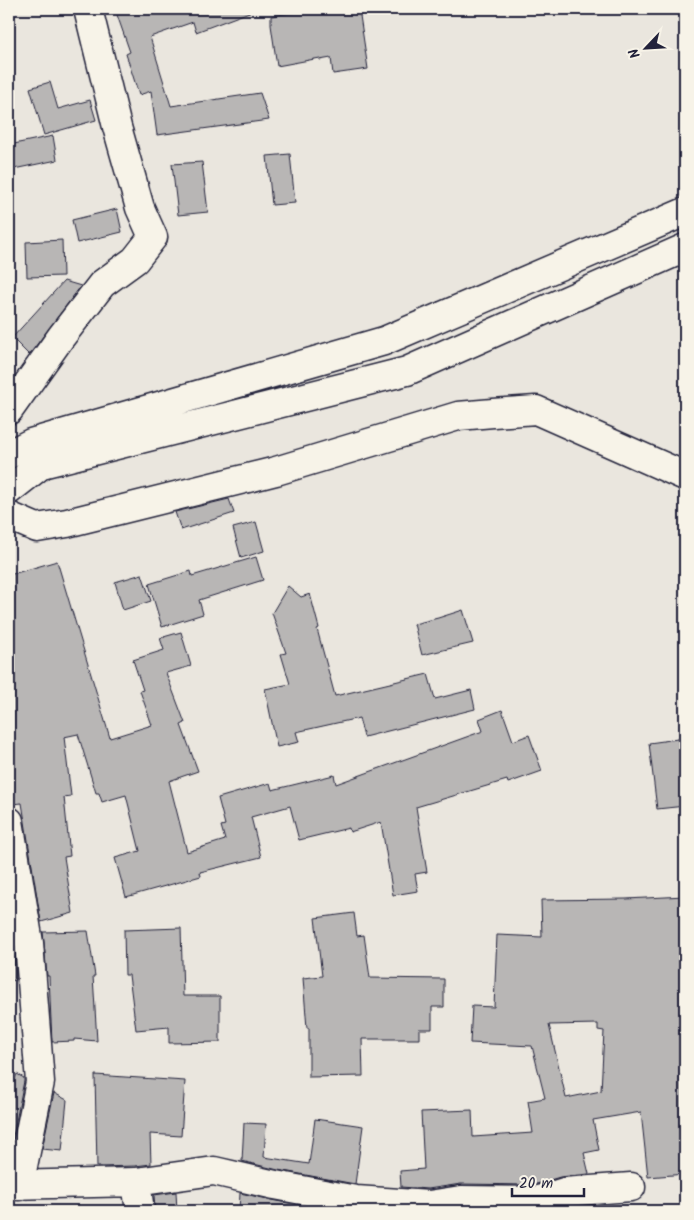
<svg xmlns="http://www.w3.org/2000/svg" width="694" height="1220" viewBox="0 0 694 1220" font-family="Kalam,sans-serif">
	<rect width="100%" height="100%" fill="#eae6de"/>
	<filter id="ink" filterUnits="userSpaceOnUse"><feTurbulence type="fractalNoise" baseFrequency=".02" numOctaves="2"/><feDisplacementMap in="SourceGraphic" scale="10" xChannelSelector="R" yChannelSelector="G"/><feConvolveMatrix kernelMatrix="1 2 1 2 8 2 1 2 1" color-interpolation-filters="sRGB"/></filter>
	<g filter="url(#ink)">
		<path fill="#b8b6b5" stroke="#22223b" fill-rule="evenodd" d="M 115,9 L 252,9 L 252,11 L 196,32 L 193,22 L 150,37 L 171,106 L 260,93 L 269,120 L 157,135 L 151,91 L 139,95 L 126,54 L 130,52 Z
			M 319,9 L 359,9 L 368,69 L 333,74 L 331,58 L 320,60 L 320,58 L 277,66 L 271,25 L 271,16 Z
			M 50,82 L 58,109 L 90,100 L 96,120 L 44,135 L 30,88 Z
			M 53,136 L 57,160 L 9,170 L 9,145 Z
			M 290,154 L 295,203 L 272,205 L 267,156 Z
			M 202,162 L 208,212 L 178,215 L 172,164 Z
			M 117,209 L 122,232 L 77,243 L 72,220 Z
			M 62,240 L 63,276 L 27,277 L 26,242 Z
			M 64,281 L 81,286 L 29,355 L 12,338 Z
			M 229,499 L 234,513 L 181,530 L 175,512 Z
			M 256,522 L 264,551 L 241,558 L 233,528 Z
			M 256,557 L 263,580 L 199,600 L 203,614 L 162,627 L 149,584 L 191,571 L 192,576 Z
			M 57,561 L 110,738 L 152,725 L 140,691 L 143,690 L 133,660 L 164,650 L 160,638 L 181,632 L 191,666 L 166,673 L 185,723 L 181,725 L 198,771 L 169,781 L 187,852 L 225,840 L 221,826 L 225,825 L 218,798 L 270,783 L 272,790 L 334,775 L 336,784 L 483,731 L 479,719 L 502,710 L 513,741 L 529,735 L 542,771 L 508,783 L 507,780 L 416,807 L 427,872 L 415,874 L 418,891 L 393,895 L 381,822 L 350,832 L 349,828 L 299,840 L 290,806 L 251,817 L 261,857 L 200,872 L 201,876 L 126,897 L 115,858 L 140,851 L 126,795 L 102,802 L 99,793 L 96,793 L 78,734 L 64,737 L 71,796 L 64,797 L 70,856 L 64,857 L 73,913 L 41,922 L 22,803 L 11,804 L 9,786 L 9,575 Z
			M 142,574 L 151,601 L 123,610 L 115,582 Z
			M 288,586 L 301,597 L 310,594 L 319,628 L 317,629 L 335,696 L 428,674 L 435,699 L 471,690 L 475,709 L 364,737 L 359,718 L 296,732 L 299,742 L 277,747 L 265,689 L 290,684 L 281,654 L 286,653 L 272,613 Z
			M 463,610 L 473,643 L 422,655 L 414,624 L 438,618 Z
			M 685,738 L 685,806 L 657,809 L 649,743 Z
			M 685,896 L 685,1174 L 648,1177 L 641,1112 L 593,1120 L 599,1150 L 584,1153 L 589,1174 L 560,1177 L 533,1185 L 461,1184 L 428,1189 L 401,1187 L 400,1171 L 424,1169 L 421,1112 L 472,1110 L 473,1137 L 533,1133 L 528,1101 L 545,1098 L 532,1046 L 470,1043 L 472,1006 L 494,1007 L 497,935 L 542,937 L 541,900 L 626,899 ZM 598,1024 L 598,1030 L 604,1031 L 601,1091 L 566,1098 L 549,1025 Z
			M 354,913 L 357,936 L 364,935 L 370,978 L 444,979 L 444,1007 L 432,1007 L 432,1029 L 419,1029 L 419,1039 L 362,1039 L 363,1076 L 309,1077 L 309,1028 L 307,1028 L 303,978 L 322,976 L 315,918 Z
			M 181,928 L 183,996 L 220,996 L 220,1042 L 169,1043 L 169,1027 L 136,1030 L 129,975 L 125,975 L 124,930 Z
			M 88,931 L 95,976 L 93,976 L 97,1041 L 74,1039 L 74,1041 L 52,1042 L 49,976 L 47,976 L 43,932 Z
			M 9,945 L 14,948 L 16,980 L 9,981 Z
			M 17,1074 L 24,1078 L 24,1081 L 11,1146 L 9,1146 L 9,1091 Z
			M 95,1075 L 185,1081 L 181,1136 L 150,1134 L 151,1164 L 135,1166 L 97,1167 Z
			M 54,1093 L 67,1100 L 62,1151 L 42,1149 Z
			M 315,1119 L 363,1126 L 355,1184 L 278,1170 L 242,1161 L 244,1123 L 266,1124 L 264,1157 L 309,1164 Z
			M 176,1192 L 177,1211 L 155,1211 L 154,1195 Z
			M 240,1193 L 272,1200 L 331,1211 L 239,1211 Z
			M 596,1205 L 597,1211 L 555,1211 L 567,1207 Z"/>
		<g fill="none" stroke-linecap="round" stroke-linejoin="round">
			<defs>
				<path id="minor" d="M 9,410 L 61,337 L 102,284 L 135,260 L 153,237 L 140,208 L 117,127 L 88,9
					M 9,516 L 37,528 L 67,523 L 276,471 L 458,416 L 493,413 L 536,410 L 685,476
					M 9,821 L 29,943 L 40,1082 L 19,1186
					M 136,1182 L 140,1211
					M 9,1185 L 136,1182 L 214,1171 L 275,1185 L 356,1200 L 429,1205 L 461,1200 L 535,1201 L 564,1192 L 631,1187"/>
				<path id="major" d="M 9,454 L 31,443 L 384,341 L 685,212
					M 9,490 L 42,464 L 407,371 L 685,248"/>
			</defs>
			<use href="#minor" stroke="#22223b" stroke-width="31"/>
			<use href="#major" stroke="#22223b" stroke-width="31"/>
			<use href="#minor" stroke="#f7f3e8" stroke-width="28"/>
			<use href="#major" stroke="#f7f3e8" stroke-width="28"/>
		</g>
	</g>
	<rect width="694" height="1220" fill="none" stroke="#f7f3e8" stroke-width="30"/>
	<rect x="15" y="15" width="664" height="1190" fill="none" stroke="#22223b" stroke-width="2" filter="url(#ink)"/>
	<g transform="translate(646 48) rotate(245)" stroke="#f7f3e8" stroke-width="4" paint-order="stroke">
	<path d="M0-4L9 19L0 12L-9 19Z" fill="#22223b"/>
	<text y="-8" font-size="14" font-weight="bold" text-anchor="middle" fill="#22223b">N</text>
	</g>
	<path d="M512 1188v8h72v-8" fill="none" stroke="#22223b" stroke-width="2.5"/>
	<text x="519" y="1188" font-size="15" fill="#22223b" stroke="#f7f3e8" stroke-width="4" paint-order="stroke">20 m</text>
</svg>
